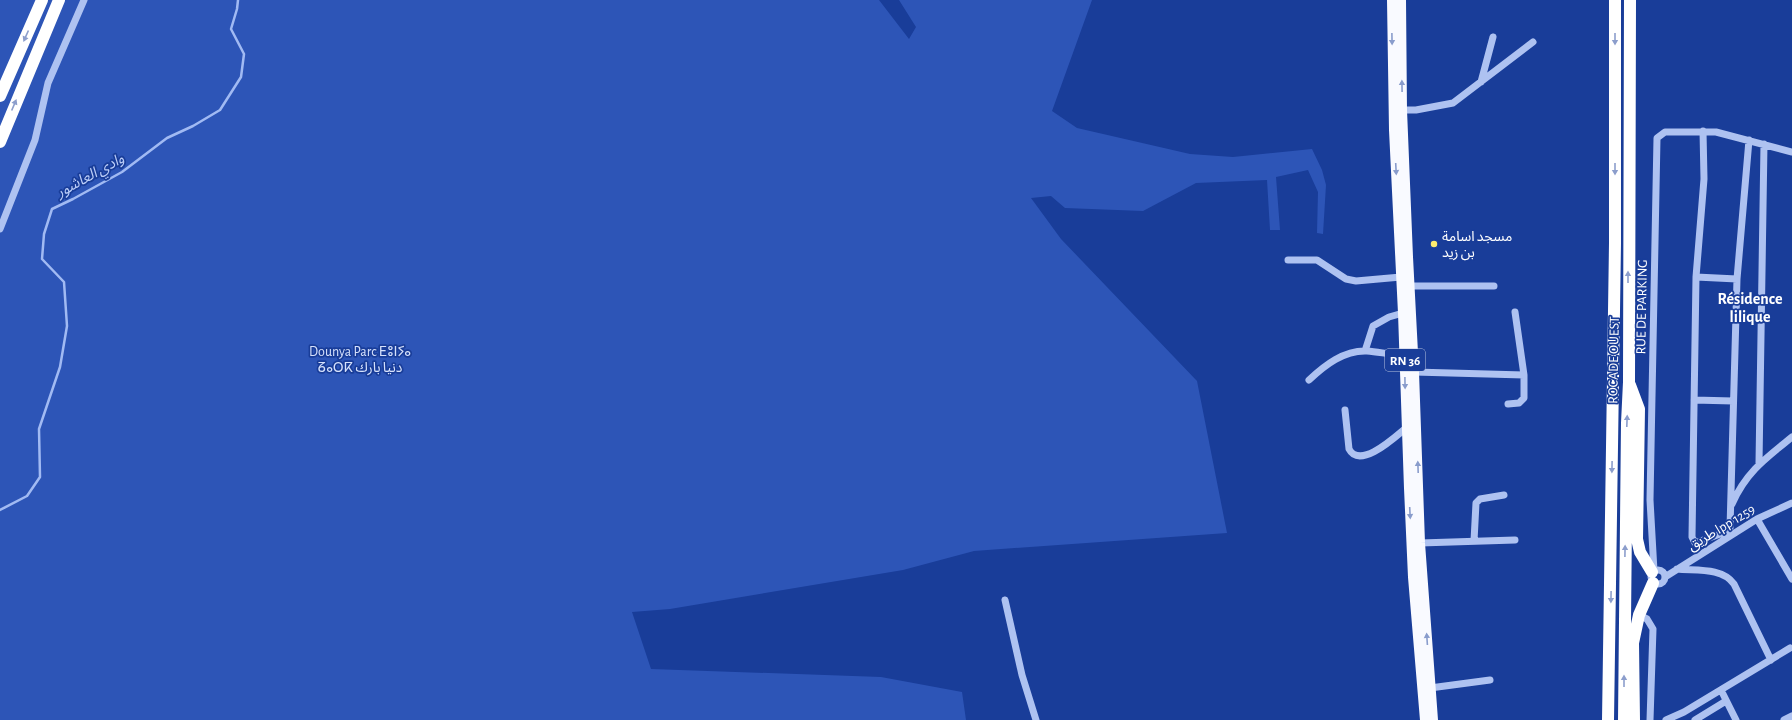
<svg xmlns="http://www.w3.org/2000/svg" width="1792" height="720" viewBox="0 0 1792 720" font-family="'Alegreya Sans','Noto Sans Arabic','Noto Sans Tifinagh',sans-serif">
	<rect width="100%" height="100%" fill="#193d99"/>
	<path fill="#2d55b7" d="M 0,0 L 879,0 L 909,39 L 916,27 L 899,0 L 1092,0 L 1052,111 L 1077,128 L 1190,154 L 1233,157 L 1312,149 L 1322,170 L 1326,185 L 1323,234 L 1317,233 L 1318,192 L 1308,170 L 1276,177 L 1280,230 L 1270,230 L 1267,180 L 1196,183 L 1143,211 L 1065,208 L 1051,196 L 1031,198 L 1061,239 L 1197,381 L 1227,533 L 974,551 L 903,570 L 670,609 L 632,612 L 651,669 L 881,677 L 962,692 L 966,720 L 0,720 Z"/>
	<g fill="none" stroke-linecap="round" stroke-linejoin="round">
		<path stroke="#a1baf3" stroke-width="2.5" d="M 0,510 L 27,496 L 40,477 L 39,429 L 60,367 L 67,326 L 64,282 L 42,259 L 44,234 L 52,209 L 73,199 L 122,172 L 167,138 L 193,126 L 220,110 L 241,77 L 244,54 L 231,29 L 237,9 L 238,0"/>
		<path stroke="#aec2f1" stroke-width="7" d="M 1481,82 L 1493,37
			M 1402,110 L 1416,110 L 1453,103 L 1533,42
			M 1703,131 L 1704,179 L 1696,277 L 1692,537 L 1695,543 L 1723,533 L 1730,528 L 1737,279 L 1749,140
			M 0,229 L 35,140 L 48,83 L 84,0
			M 1288,260 L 1317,260 L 1346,279 L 1356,281 L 1401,277
			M 1696,277 L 1737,279
			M 1409,286 L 1494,286
			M 1365,351 L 1373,326 L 1389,317 L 1403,313
			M 1414,372 L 1524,375
			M 1309,380 C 1325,365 1344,350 1367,351 C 1380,352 1392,355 1405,355
			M 1694,400 L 1733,401
			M 1508,404 L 1519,403 L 1524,398 L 1524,375 L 1515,312
			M 1345,410 L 1349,449 C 1360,470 1395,437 1406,428
			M 1759,463 L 1764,144
			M 1732,504 C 1746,472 1766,458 1792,437
			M 1757,519 L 1792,579
			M 1474,541 L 1476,503 L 1480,499 L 1504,495
			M 1420,543 L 1515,540
			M 1677,569 C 1695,571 1722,567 1734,584 L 1771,660
			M1651 577a7 7 0 1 1 14 0a7 7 0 1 1-14 0Z
			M 1654,571 L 1650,500 L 1657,138 L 1665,132 L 1716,132 L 1792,152
			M 1665,577 L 1757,519 L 1792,503
			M 1005,600 L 1022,675 L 1036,720
			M 1639,615 L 1647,619 L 1653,629 L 1650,720
			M 1430,688 L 1490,680
			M 1721,690 L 1736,720
			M 1666,720 L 1684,712 L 1790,648
			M 1695,720 L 1726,701
			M 1784,720 L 1792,716"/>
		<path stroke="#f9faff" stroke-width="10" d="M 1392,0 L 1394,130 L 1403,313 L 1409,488 L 1413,577 L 1425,720
			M 1401,0 L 1402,110 L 1408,257 L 1414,372 L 1420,543 L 1433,720"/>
		<path stroke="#fff" stroke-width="12" d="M 0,96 L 42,0
			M 0,142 L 59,0
			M 1630,385 L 1639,409 L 1637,539 L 1640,552 L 1652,572
			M 1608,720 L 1615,243 L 1615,0
			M 1624,720 L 1627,423 L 1629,382 L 1630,0
			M 1634,720 L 1633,643 L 1639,615 L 1653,583"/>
	</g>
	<defs><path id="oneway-solid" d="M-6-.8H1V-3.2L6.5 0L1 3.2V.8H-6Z"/></defs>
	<g fill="#8c9ecc">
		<use href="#oneway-solid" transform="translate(26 36) rotate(114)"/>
		<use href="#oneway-solid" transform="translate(1615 39) rotate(90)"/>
		<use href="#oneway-solid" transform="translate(14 105) rotate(-67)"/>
		<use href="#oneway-solid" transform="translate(1615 169) rotate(90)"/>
		<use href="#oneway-solid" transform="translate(1628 277) rotate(-90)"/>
		<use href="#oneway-solid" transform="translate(1627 421) rotate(-88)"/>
		<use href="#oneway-solid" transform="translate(1612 467) rotate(91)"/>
		<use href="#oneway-solid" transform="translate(1625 551) rotate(-89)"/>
		<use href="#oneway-solid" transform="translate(1611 597) rotate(91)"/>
		<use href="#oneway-solid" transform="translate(1624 681) rotate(-90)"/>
	</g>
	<g fill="#899ccc">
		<use href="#oneway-solid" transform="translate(1392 39) rotate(89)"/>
		<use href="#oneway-solid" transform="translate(1402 86) rotate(-91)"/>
		<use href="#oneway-solid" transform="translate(1396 169) rotate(87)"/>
		<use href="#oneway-solid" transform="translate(1405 383) rotate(89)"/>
		<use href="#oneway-solid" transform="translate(1418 467) rotate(-92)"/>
		<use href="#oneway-solid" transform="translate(1410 513) rotate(87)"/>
		<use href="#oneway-solid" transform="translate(1427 639) rotate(-94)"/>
	</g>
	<circle fill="#ffed6f" stroke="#193d99" stroke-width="1.5" cx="1434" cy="244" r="4"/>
	<g text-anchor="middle" stroke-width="3.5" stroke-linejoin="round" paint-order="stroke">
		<rect fill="#193d99" stroke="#bac5e0" stroke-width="1" x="1385" y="349" width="40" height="22" rx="3"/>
		<g font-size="13" font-weight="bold" fill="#fff">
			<text x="1405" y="365">RN 36</text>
		</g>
		<g font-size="14" fill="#fff" stroke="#193d99" text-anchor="start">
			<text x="1442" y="241">مسجد اسامة<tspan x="1442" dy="16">بن زيد</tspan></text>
		</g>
		<g font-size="14" fill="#fff" stroke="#193d99">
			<text transform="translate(1641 307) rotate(-89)" y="5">RUE DE PARKING</text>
			<text transform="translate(1613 360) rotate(-89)" y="5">ROCADE OUEST</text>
			<text transform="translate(1721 527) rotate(-31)" y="5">طريق lpp 1259</text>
		</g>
		<g font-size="14" fill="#d6e1fc" stroke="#193d99">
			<text x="360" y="356">Dounya Parc ⴹⵓⵏⵢⴰ<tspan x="360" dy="16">ⵒⴰⵔⴽ دنيا بارك</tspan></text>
		</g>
		<g font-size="15" font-style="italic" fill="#bbcdf8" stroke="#193d99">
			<text transform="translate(90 175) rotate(-29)" y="5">وادي العاشور</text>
		</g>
		<g font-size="16" font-weight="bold" fill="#fff" stroke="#193d99">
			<text x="1750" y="304">Résidence<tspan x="1750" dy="18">lilique</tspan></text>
		</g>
	</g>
</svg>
